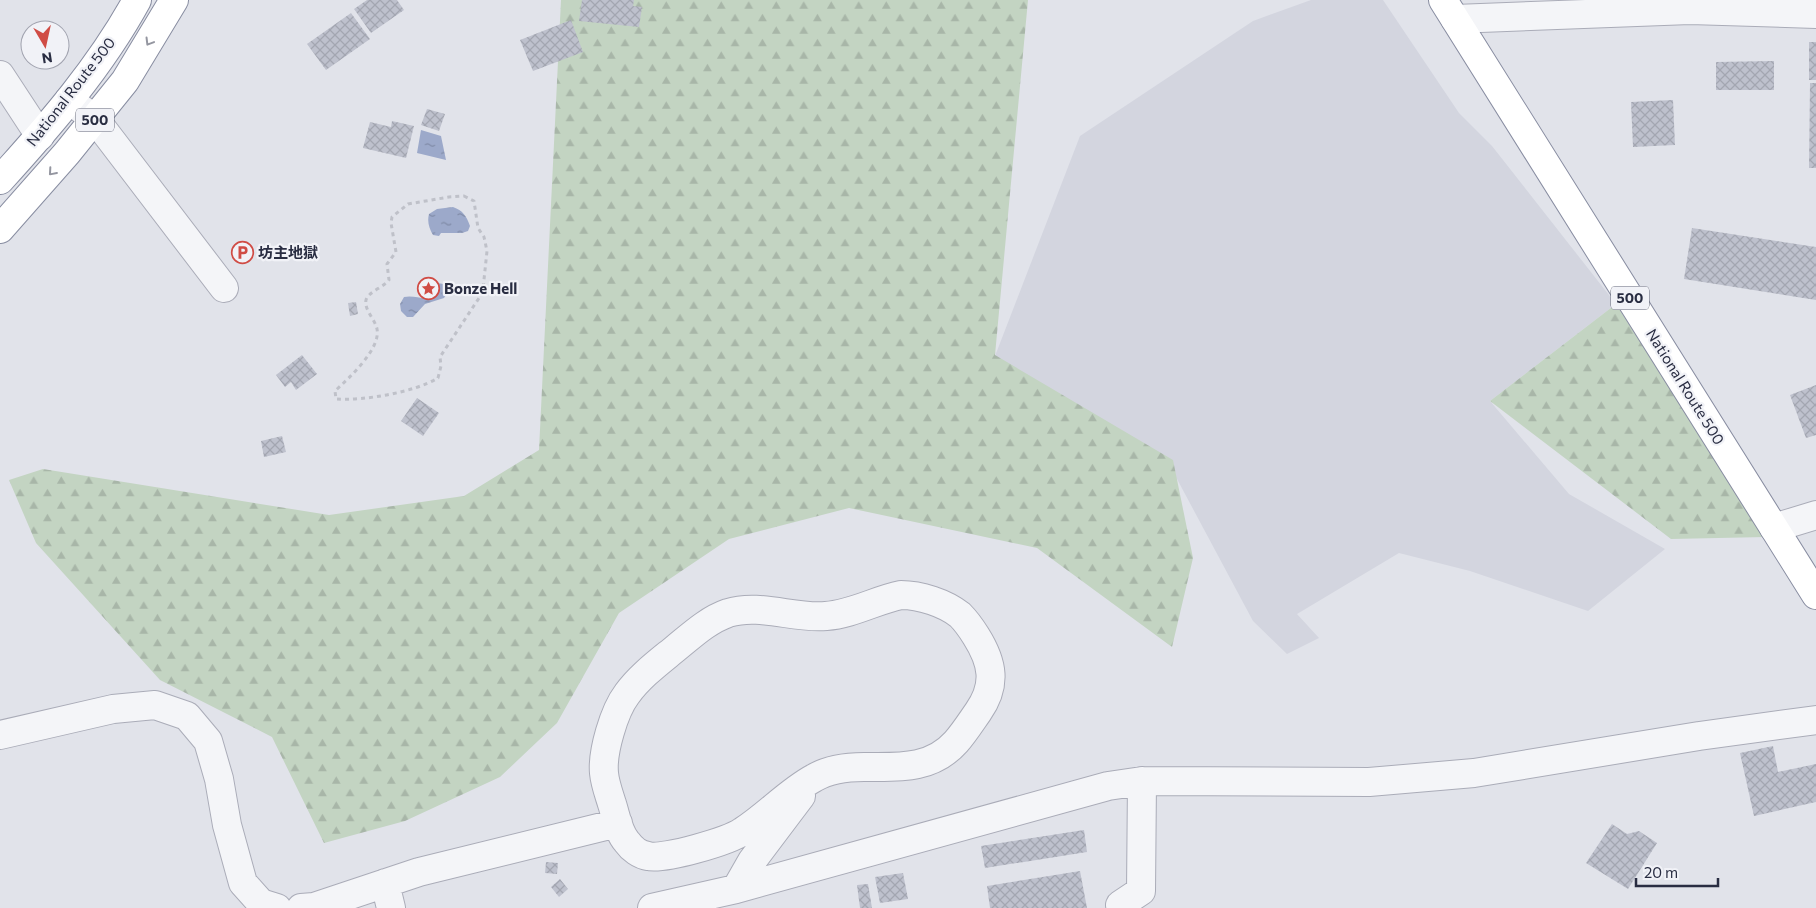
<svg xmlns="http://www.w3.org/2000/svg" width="1816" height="908" viewBox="0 0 1816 908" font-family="Commissioner,'Noto Sans JP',sans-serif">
	<defs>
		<pattern id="forest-firs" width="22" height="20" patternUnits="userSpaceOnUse" patternTransform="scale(1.25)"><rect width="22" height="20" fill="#c3d4c2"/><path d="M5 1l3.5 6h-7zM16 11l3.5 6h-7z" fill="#a8b6a8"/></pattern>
		<pattern id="water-ripples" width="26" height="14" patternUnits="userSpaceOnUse" patternTransform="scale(1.25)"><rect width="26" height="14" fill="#9ca9ca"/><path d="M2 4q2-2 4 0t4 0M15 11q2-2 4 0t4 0" fill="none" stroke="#7f8aa6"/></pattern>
		<pattern id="building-cross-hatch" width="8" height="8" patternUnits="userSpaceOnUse" patternTransform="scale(1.25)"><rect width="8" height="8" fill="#bec1cd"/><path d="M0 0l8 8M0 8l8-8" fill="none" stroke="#a3a6b1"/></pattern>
	</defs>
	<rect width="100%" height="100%" fill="#e1e3ea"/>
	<path fill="#d3d5df" d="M 1311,0 L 1383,0 L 1459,113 L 1492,146 L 1616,304 L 1490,401 L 1569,494 L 1665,549 L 1588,611 L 1470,571 L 1399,553 L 1297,614 L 1319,638 L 1287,654 L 1253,621 L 1177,479 L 995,356 L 1080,136 L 1253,21 Z"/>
	<path fill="url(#forest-firs)" d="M 561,0 L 1028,0 L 995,355 L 1173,460 L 1193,558 L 1172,647 L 1037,548 L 849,508 L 729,539 L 619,613 L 557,723 L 500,777 L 405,821 L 324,843 L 272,737 L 160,680 L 36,543 L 9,480 L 43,469 L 329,515 L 464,496 L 539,450 Z
		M 1616,304 L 1766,537 L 1671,539 L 1490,401 Z"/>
	<path fill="url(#water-ripples)" d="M 421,130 L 441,136 L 446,160 L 417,153 Z
		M 453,207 C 463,211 466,215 470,226 L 468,231 L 462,233 L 441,233 L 439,236 L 433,235 C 429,228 427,222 429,214 L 437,209 Z
		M 437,283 L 444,284 L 449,291 L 444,298 L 425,304 L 413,317 L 407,317 L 401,311 L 400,304 L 404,297 C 413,295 420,299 429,298 Z"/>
	<path fill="url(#building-cross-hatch)" d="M 367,0 L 397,0 L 404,10 L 371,33 L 354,9 Z
		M 582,0 L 634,0 L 633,6 L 642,7 L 639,27 L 579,21 Z
		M 351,13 L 370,39 L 326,70 L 307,44 Z
		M 571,20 L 583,52 L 533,71 L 520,40 Z
		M 1809,42 L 1816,42 L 1816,80 L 1809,80 Z
		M 1774,61 L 1774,90 L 1716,90 L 1716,62 Z
		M 1810,83 L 1816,83 L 1816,168 L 1809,168 Z
		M 1673,100 L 1675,145 L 1633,147 L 1631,102 Z
		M 427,109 L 445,114 L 439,131 L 421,125 Z
		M 392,121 L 414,126 L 406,158 L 363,148 L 370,122 L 391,127 Z
		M 1692,228 L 1816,247 L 1816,300 L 1684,279 Z
		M 356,302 L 358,314 L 350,316 L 348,303 Z
		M 302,355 L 317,374 L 296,390 L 291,382 L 285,387 L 276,375 Z
		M 1816,385 L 1816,435 L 1806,438 L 1790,395 Z
		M 417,398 L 439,413 L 423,436 L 401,421 Z
		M 282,436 L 286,452 L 264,457 L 261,441 Z
		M 1773,746 L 1778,772 L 1816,764 L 1816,802 L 1754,816 L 1740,753 Z
		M 1612,824 L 1627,834 L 1639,831 L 1657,843 L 1628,889 L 1586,863 Z
		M 1084,830 L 1087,852 L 985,868 L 981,846 Z
		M 546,862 L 558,863 L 557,874 L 545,873 Z
		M 1080,871 L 1087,908 L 990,908 L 987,886 Z
		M 903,873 L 908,899 L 880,903 L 875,877 Z
		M 560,879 L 568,889 L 559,897 L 551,887 Z
		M 868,884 L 872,908 L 860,908 L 857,885 Z"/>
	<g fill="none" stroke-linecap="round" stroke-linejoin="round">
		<defs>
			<path id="minor" d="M 1455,19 L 1690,10 L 1816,14
				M 0,75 L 40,136
				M 69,100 L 95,119 L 224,288
				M 1774,528 L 1816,515
				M 901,595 C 920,595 945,603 960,615 C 966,621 971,628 976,636 C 993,663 997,685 978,712 C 971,722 964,733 956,742 C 931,770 898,767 864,767 C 847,767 829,769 814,778 C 788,792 768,815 743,831 C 729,841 664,860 648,856 C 640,855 632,849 627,842 C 618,832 616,816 612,804 C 609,794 605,784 604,773 C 602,752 614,711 627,694 C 640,676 659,662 676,648 C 692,635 708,620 728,613 C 760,603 794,619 826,616 C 853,614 876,600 901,595 Z
				M 0,735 L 113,709 L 155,705 L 187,716 L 208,741 L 219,779 L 227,825 L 243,883 L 261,903 L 277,908
				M 385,883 L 391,908
				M 736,889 L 752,861 L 801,796
				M 301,908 L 314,907 L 419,872 L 618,823
				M 652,908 L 736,889 L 1108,786 L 1142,781 L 1369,782 L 1474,773 L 1699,736 L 1816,720
				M 1121,908 L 1120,905 L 1141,891 L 1142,781"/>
			<path id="highway" d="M 1443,0 L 1816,595
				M 0,180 C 50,125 101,66 137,0
				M 0,229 L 67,153 L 125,81 L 174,0"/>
		</defs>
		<use href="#minor" stroke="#aaacb8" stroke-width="30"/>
		<use href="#highway" stroke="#888da1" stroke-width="30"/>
		<path stroke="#bfc1c9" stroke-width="3" stroke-dasharray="4 4" stroke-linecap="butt" d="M 464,196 L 474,201 L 478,228 L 484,237 L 487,251 L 483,289 L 481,295 L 440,357 L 441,366 L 438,378 C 415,392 364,401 336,399 L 335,391 C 349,378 381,349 377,329 C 375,319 364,310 366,300 C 368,292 384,287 389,280 L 387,264 L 396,252 L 391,223 L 392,217 L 408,204 L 449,197 Z"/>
		<use href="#minor" stroke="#f4f5f8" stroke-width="28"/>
		<use href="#highway" stroke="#fff" stroke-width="28"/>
	</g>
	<defs><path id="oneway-chevron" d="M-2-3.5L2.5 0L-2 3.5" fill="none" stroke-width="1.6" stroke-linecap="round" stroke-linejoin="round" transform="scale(1.25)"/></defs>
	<g stroke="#9496a0">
		<use href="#oneway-chevron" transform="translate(149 42) rotate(121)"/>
		<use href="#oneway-chevron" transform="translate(52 172) rotate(131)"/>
	</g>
	<defs>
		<symbol id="parking-ring" viewBox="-11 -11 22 22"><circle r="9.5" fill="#f1f2f7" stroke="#d04c45" stroke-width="1.5"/><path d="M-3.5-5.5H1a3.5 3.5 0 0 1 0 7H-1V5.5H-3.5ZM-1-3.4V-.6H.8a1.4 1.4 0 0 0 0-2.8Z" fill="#d04c45"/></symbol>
		<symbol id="sight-ring" viewBox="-11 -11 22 22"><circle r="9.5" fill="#f1f2f7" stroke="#d04c45" stroke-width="1.5"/><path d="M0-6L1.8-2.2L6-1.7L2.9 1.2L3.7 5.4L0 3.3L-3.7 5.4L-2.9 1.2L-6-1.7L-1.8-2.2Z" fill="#d04c45"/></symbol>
	</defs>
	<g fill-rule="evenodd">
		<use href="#parking-ring" x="230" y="240" width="25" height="25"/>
		<use href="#sight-ring" x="416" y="276" width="25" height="25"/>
	</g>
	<g text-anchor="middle" stroke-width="4.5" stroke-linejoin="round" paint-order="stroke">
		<g fill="#f1f2f7" stroke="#656878" stroke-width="1">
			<rect x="76" y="108.5" width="38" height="23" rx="4"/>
			<rect x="1611" y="286.5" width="38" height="23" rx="4"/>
		</g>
		<g font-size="14" font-weight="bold" fill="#292d42">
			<text x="95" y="125">500</text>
			<text x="1630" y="303">500</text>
		</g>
		<g font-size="15" fill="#292d42" stroke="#f1f2f7">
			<text transform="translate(71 92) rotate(-52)" y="5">National Route 500</text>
			<text transform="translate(1685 387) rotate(58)" y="5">National Route 500</text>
		</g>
		<g font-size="15" font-weight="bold" fill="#292d42" stroke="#f1f2f7" text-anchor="start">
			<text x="258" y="258">坊主地獄</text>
			<text x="444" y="294">Bonze Hell</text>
		</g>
	</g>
	<g transform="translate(45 45) rotate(171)"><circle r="24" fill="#f1f2f7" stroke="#a1a3af"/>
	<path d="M0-4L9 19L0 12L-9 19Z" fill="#d04c45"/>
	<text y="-8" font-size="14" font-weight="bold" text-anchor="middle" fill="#292d42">N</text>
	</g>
	<path d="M1636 878v8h82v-8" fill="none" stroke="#292d42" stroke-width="2.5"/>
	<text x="1644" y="878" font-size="15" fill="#292d42" stroke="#f1f2f7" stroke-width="4" paint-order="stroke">20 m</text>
</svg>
